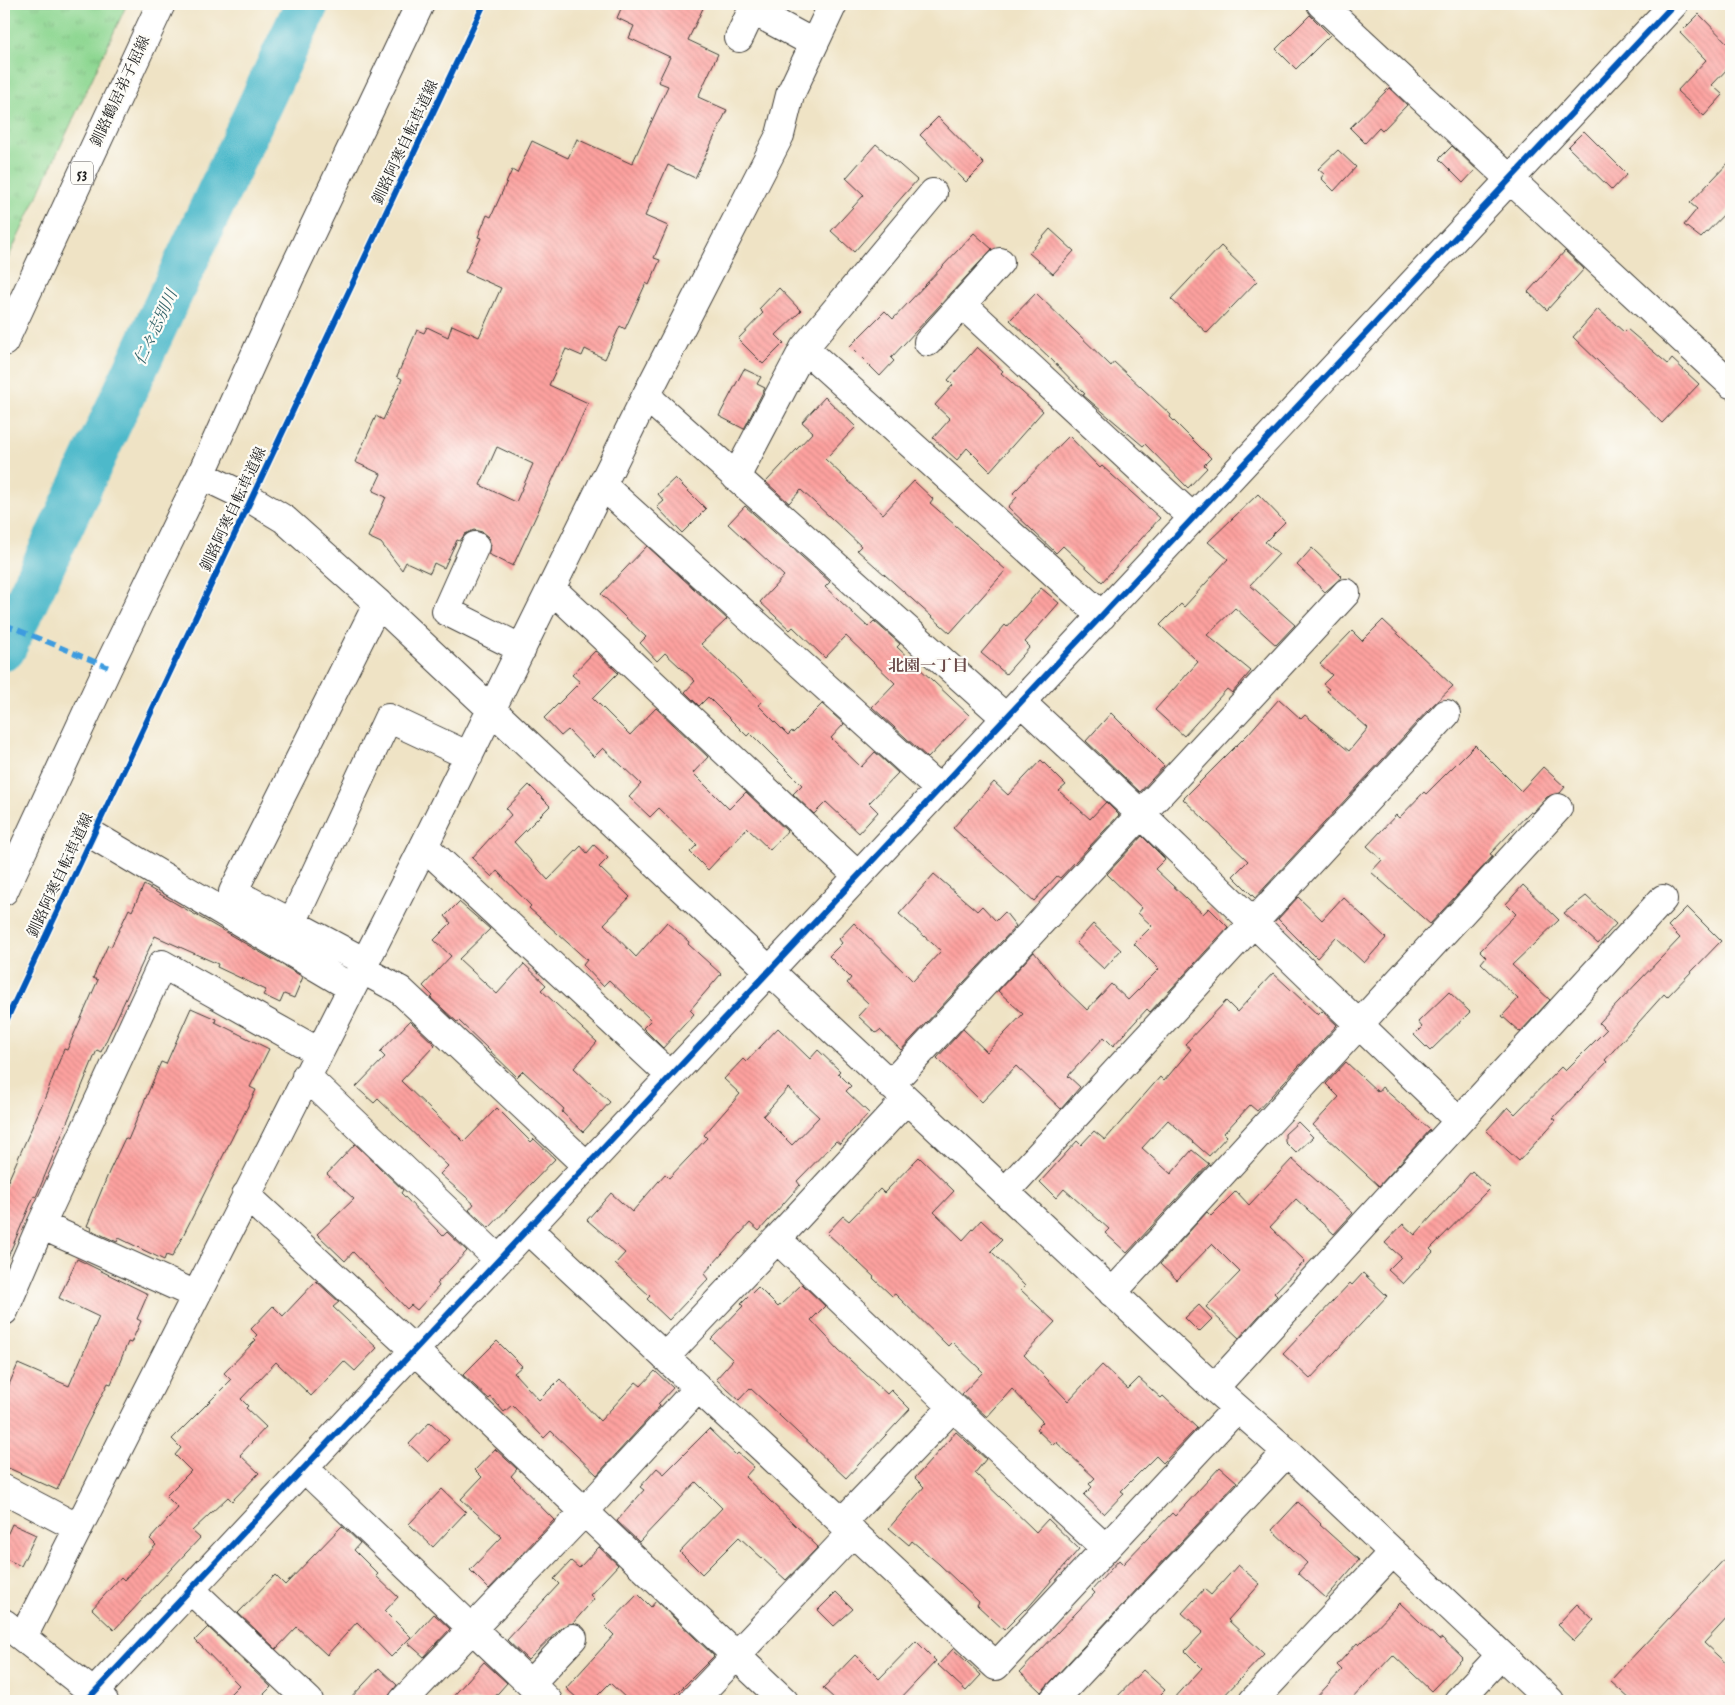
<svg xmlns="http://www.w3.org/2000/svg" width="1735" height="1705" viewBox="0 0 1735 1705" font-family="'IM FELL English','Noto Serif JP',serif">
	<defs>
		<pattern id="grass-tufts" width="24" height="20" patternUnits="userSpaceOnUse" patternTransform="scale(1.25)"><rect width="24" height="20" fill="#8ed792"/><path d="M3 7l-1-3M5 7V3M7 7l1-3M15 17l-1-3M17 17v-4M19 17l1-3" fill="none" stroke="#7ab87d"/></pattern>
		<pattern id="building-back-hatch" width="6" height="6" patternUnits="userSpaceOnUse" patternTransform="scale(1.25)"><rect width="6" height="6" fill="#fda19f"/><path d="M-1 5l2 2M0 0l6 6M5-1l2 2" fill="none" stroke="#d88a88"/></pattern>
	</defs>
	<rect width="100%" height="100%" fill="#fdfcf7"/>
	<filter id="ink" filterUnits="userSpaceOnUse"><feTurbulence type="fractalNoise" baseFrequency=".02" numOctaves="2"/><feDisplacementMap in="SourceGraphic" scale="10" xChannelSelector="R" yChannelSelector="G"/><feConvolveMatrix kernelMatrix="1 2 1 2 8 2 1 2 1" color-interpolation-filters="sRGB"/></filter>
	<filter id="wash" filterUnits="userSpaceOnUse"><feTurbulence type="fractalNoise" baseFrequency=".0096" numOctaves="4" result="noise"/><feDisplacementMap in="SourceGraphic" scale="20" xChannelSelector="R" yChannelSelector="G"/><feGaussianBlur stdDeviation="1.12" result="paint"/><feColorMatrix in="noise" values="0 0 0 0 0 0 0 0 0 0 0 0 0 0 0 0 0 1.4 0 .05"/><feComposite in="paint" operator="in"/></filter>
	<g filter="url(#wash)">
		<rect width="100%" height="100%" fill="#efe3c5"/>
		<path fill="url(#grass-tufts)" stroke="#557a57" d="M 4,4 L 127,4 L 4,267 Z"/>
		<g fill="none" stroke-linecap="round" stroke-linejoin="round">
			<path stroke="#4eb9ca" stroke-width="44" d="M 4,649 L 307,4"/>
		</g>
		<g id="blocks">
			<path fill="url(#building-back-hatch)" fill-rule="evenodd" d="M 623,4 L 705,4 L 688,40 L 718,54 L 698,97 L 727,110 L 695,178 L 668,165 L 645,216 L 668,226 L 654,258 L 660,260 L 649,285 L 646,283 L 625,329 L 620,326 L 605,359 L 585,349 L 582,356 L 566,349 L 549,385 L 588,403 L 513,566 L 488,554 L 491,545 L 488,537 L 482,532 L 474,530 L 465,534 L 460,541 L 457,540 L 444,568 L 434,563 L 430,573 L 406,562 L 402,570 L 381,543 L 368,537 L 386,497 L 373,491 L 381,474 L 355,462 L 376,416 L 383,420 L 402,379 L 397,376 L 417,330 L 424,333 L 427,327 L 448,337 L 452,325 L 479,337 L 501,288 L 465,272 L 481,238 L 478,237 L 487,215 L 491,217 L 512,170 L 517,173 L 532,141 L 568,158 L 577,139 L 632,164 L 668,86 L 658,82 L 670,57 L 629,38 L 634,26 L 617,18 ZM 497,447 L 533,464 L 516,502 L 480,485 Z
				M 1699,14 L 1731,47 L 1731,65 L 1712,85 L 1723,95 L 1704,116 L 1677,91 L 1706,60 L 1680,33 Z
				M 1310,15 L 1330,35 L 1296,69 L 1276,49 Z
				M 1389,88 L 1407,105 L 1382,131 L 1379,128 L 1365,143 L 1350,128 Z
				M 938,117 L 984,164 L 966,182 L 920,135 Z
				M 1584,131 L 1627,174 L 1612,190 L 1568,147 Z
				M 876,144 L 917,180 L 854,252 L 831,231 L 864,195 L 846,178 Z
				M 1452,146 L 1476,169 L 1463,183 L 1439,159 Z
				M 1338,150 L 1356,167 L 1334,191 L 1321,178 L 1324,174 L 1318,169 Z
				M 1731,160 L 1731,207 L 1701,238 L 1684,225 L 1697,209 L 1690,203 Z
				M 1050,229 L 1074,251 L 1053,274 L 1029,253 Z
				M 974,233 L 992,249 L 891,358 L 894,361 L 880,376 L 850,346 L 885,311 L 893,319 Z
				M 1221,246 L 1257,281 L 1207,333 L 1171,299 Z
				M 1565,251 L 1584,269 L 1547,310 L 1528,292 Z
				M 779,288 L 801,311 L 776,335 L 784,343 L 763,364 L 738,339 L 763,313 L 759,309 Z
				M 1036,293 L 1111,366 L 1114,362 L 1171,415 L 1170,417 L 1211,458 L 1204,465 L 1207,468 L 1188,488 L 1145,444 L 1143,446 L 1083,395 L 1085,394 L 1050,358 L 1010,320 Z
				M 1598,309 L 1624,332 L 1627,329 L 1668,364 L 1672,359 L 1699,384 L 1662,423 L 1573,337 Z
				M 977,347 L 1003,371 L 1001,373 L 1043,411 L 990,471 L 967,448 L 957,460 L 933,438 L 950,419 L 935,405 L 953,385 L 948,380 Z
				M 744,369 L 761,377 L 757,384 L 765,388 L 744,429 L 719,416 Z
				M 825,397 L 856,427 L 825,459 L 883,514 L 914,481 L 933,499 L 930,503 L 1006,570 L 950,633 L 857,550 L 861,546 L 801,490 L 789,503 L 766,482 L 813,432 L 802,422 Z
				M 1069,436 L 1100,468 L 1102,466 L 1160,518 L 1102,582 L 1063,546 L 1056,553 L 1008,507 L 1017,497 L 1013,493 Z
				M 675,478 L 706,509 L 682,533 L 657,507 L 664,501 L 658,494 Z
				M 1258,494 L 1285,522 L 1265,542 L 1279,554 L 1250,585 L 1295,625 L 1276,645 L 1235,608 L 1207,635 L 1251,671 L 1232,693 L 1227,689 L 1184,736 L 1155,710 L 1198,662 L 1160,625 L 1181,604 L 1184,607 L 1228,559 L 1208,542 Z
				M 745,506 L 830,582 L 825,587 L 868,627 L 874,621 L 900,644 L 897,647 L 969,715 L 928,758 L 872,707 L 895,683 L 846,636 L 825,658 L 793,627 L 790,630 L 760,602 L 784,576 L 728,524 Z
				M 647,546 L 727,619 L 701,644 L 762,702 L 758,705 L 788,735 L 792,731 L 793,733 L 822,704 L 844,724 L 831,738 L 861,767 L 875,752 L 898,773 L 869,803 L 878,812 L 859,833 L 826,802 L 814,814 L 793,794 L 802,785 L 750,733 L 747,736 L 708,697 L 699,706 L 685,692 L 695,681 L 665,653 L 657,661 L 640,643 L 646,637 L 601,594 Z
				M 1312,548 L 1342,577 L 1325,592 L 1297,565 Z
				M 1041,588 L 1059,603 L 1025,642 L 1030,647 L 1006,674 L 981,653 L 1005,625 L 1007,627 Z
				M 1383,620 L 1453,686 L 1429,709 L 1255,898 L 1233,876 L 1248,861 L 1183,799 L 1249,733 L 1279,699 L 1301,719 L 1305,715 L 1349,751 L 1368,728 L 1327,691 L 1329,689 L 1323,684 L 1332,675 L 1320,664 L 1352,631 L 1362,641 Z
				M 595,651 L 618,673 L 593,698 L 630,735 L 656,708 L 708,757 L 693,773 L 729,809 L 746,792 L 787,831 L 770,850 L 747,828 L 708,870 L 690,852 L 697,845 L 659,808 L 650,817 L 629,797 L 641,784 L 603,748 L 594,757 L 568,730 L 561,736 L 544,718 L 580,682 L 572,675 Z
				M 1111,713 L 1164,766 L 1140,792 L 1086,741 Z
				M 1475,745 L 1521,791 L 1543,767 L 1565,787 L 1560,793 L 1547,797 L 1532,813 L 1530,812 L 1490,854 L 1493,856 L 1430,924 L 1371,872 L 1382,860 L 1367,846 L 1396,815 L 1399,818 L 1424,792 L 1426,794 Z
				M 1041,760 L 1066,785 L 1059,791 L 1090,819 L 1106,802 L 1119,815 L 1060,878 L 1057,876 L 1034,901 L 953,828 L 994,782 L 1008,795 Z
				M 529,785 L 550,806 L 514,842 L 548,880 L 581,846 L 587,853 L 594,845 L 608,858 L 599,867 L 630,897 L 604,924 L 636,957 L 667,922 L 689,942 L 688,944 L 721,974 L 690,1010 L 694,1014 L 663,1048 L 643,1028 L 651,1020 L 609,980 L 603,986 L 583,965 L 587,960 L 529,908 L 531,906 L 497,871 L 492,877 L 472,858 L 511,815 L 506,809 Z
				M 1142,836 L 1165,859 L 1155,869 L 1203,914 L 1209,908 L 1228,927 L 1150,1012 L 1147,1009 L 1113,1046 L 1104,1037 L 1068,1076 L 1080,1087 L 1061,1109 L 1016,1066 L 982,1102 L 937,1058 L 963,1029 L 987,1052 L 1023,1014 L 998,991 L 1034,952 L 1059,983 L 1087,1010 L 1111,984 L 1128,1000 L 1159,969 L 1134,944 L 1152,926 L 1138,913 L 1142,908 L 1107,874 Z
				M 934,874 L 977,911 L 982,906 L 996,921 L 1005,912 L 1016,926 L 901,1050 L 880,1030 L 876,1033 L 858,1016 L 869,1004 L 847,983 L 851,978 L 829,956 L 842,943 L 839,939 L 854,923 L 913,981 L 941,951 L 899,914 Z
				M 144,885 L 303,977 L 294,998 L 284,994 L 280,1003 L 263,995 L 266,990 L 217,967 L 218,964 L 155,936 L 101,1052 L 97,1050 L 36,1197 L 34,1196 L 4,1266 L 4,1190 L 44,1100 L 64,1049 L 67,1050 L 98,980 L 93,978 L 108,945 L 111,947 L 129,909 L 132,911 Z
				M 1523,885 L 1559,920 L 1512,965 L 1550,1000 L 1520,1032 L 1502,1016 L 1518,999 L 1481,963 L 1486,957 L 1480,951 L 1516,914 L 1506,904 Z
				M 1586,896 L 1616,924 L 1598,944 L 1564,913 Z
				M 1298,897 L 1322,920 L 1343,897 L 1386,938 L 1364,963 L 1336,937 L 1317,958 L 1278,919 Z
				M 459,902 L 490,929 L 459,959 L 497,994 L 524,964 L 546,985 L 541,990 L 597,1042 L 574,1068 L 610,1102 L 583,1132 L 562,1112 L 564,1109 L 523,1071 L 517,1077 L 459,1021 L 457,1022 L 431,998 L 433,996 L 423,986 L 451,956 L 434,940 L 451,923 L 445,916 Z
				M 1687,907 L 1721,941 L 1667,997 L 1664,994 L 1605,1060 L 1607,1062 L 1553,1118 L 1556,1120 L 1519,1161 L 1486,1131 L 1508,1107 L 1515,1114 L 1561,1067 L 1565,1071 L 1606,1030 L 1599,1023 L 1680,938 L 1668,926 Z
				M 1093,924 L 1121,950 L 1104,969 L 1076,943 Z
				M 1273,973 L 1318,1015 L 1322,1011 L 1337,1025 L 1257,1111 L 1250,1105 L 1224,1133 L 1227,1136 L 1209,1156 L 1168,1120 L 1142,1148 L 1171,1174 L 1192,1150 L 1209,1164 L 1127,1253 L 1105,1233 L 1109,1229 L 1064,1189 L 1056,1198 L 1040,1182 L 1077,1141 L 1081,1145 L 1094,1131 L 1105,1140 L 1160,1077 L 1164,1081 L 1191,1049 L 1185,1044 L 1226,1001 L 1237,1012 Z
				M 1449,992 L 1470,1012 L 1430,1051 L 1414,1035 L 1422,1027 L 1418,1022 Z
				M 191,1008 L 216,1019 L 215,1022 L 269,1049 L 250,1087 L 256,1090 L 193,1216 L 172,1257 L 166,1255 L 164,1260 L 119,1238 L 117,1242 L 91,1230 L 92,1228 L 87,1226 L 109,1172 L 125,1138 L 128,1140 L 161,1062 L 166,1064 Z
				M 410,1021 L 435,1045 L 401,1081 L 464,1142 L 497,1108 L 531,1142 L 534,1139 L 555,1159 L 489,1228 L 469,1210 L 474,1204 L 440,1174 L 448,1166 L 378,1099 L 374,1103 L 356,1087 L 385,1057 L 380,1052 Z
				M 778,1028 L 810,1059 L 818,1050 L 840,1071 L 838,1073 L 851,1086 L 846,1091 L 869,1113 L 840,1144 L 836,1141 L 797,1181 L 800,1185 L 759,1231 L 750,1223 L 704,1274 L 708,1279 L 669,1320 L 647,1299 L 650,1296 L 615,1264 L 625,1253 L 587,1220 L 611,1193 L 632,1212 L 665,1174 L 669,1178 L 707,1138 L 704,1135 L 740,1094 L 724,1079 L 743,1059 L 746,1062 ZM 788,1088 L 819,1117 L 792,1145 L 763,1116 Z
				M 1346,1062 L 1378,1092 L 1382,1087 L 1430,1130 L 1379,1186 L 1313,1125 L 1339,1097 L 1326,1084 Z
				M 1298,1122 L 1313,1137 L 1296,1153 L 1285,1142 L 1285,1134 Z
				M 355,1144 L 403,1190 L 401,1193 L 443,1236 L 447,1232 L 467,1251 L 437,1283 L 439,1286 L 417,1310 L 411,1305 L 407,1309 L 353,1252 L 345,1261 L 317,1234 L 354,1199 L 327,1174 Z
				M 919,1157 L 954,1191 L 934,1212 L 963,1240 L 981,1220 L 1002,1240 L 991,1251 L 1025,1286 L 1021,1290 L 1055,1322 L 1024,1355 L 1068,1401 L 1102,1365 L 1128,1389 L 1139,1378 L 1161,1398 L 1163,1396 L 1197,1428 L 1163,1463 L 1156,1456 L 1121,1491 L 1124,1493 L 1104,1514 L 1084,1495 L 1092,1487 L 1089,1484 L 1095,1478 L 1056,1442 L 1053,1445 L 1036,1429 L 1043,1422 L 1012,1389 L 987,1417 L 962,1394 L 983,1372 L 952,1342 L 948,1346 L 895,1294 L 892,1296 L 873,1278 L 874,1277 L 827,1233 L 843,1216 L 849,1221 L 880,1189 L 884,1193 Z
				M 1292,1159 L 1353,1213 L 1334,1234 L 1296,1199 L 1270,1227 L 1305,1261 L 1274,1293 L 1277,1296 L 1239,1338 L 1206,1307 L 1240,1272 L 1212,1244 L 1177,1280 L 1160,1264 L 1207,1212 L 1211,1216 L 1236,1191 L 1249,1205 Z
				M 1472,1171 L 1490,1188 L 1430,1249 L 1433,1252 L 1403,1284 L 1388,1270 L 1401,1257 L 1385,1243 L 1403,1224 L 1415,1235 Z
				M 77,1259 L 148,1294 L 137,1319 L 141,1321 L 131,1343 L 128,1342 L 111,1384 L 108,1383 L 84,1430 L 57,1490 L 4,1466 L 4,1396 L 18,1364 L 69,1386 L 99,1317 L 59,1298 Z
				M 1363,1273 L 1387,1296 L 1310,1379 L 1283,1354 L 1350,1283 L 1352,1285 Z
				M 316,1281 L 339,1302 L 333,1307 L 377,1348 L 355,1371 L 344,1361 L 311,1396 L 276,1362 L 241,1399 L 248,1406 L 246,1408 L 266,1427 L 240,1455 L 259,1473 L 232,1501 L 228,1497 L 192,1531 L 200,1538 L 114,1630 L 92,1609 L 121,1577 L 124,1580 L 156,1545 L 150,1539 L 178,1508 L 166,1496 L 191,1471 L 175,1455 L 181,1448 L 172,1439 L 231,1380 L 224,1373 L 256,1340 L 254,1338 L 257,1335 L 251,1329 L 273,1306 L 283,1316 Z
				M 802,1284 L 825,1306 L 811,1320 L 839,1350 L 887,1394 L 891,1390 L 910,1409 L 846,1478 L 750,1388 L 739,1400 L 716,1379 L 733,1360 L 711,1339 L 743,1306 L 741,1304 L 758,1287 L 778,1307 Z
				M 1199,1305 L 1212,1319 L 1199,1332 L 1185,1318 Z
				M 497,1341 L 522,1366 L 514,1373 L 539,1400 L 560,1379 L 600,1421 L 636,1382 L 641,1386 L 655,1371 L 673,1388 L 658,1404 L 660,1406 L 597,1475 L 551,1431 L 544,1438 L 512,1405 L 504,1412 L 491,1397 L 489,1399 L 463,1375 Z
				M 430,1422 L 449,1440 L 428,1462 L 409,1444 Z
				M 709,1429 L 736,1455 L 738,1453 L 754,1467 L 745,1477 L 818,1547 L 786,1580 L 739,1537 L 702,1574 L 680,1552 L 722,1508 L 696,1482 L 639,1542 L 617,1521 L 644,1490 L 640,1487 L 657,1468 L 664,1474 Z
				M 956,1432 L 986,1459 L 975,1473 L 1036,1532 L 1048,1519 L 1079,1549 L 1026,1610 L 1025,1609 L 1004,1630 L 977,1605 L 979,1602 L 939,1564 L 912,1541 L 909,1545 L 889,1528 L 924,1487 L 915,1478 Z
				M 495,1449 L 517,1469 L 511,1476 L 554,1520 L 489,1589 L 470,1570 L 502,1537 L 461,1499 L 482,1477 L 475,1470 Z
				M 1220,1467 L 1237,1482 L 1041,1692 L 1020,1672 L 1095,1593 L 1092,1590 L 1119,1560 L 1123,1564 L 1172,1513 L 1175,1516 Z
				M 442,1489 L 466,1512 L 433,1547 L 409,1524 Z
				M 1298,1502 L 1321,1524 L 1320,1525 L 1359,1560 L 1326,1598 L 1298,1573 L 1307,1563 L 1272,1530 Z
				M 12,1524 L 36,1535 L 21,1566 L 4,1558 L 4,1542 Z
				M 342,1526 L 360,1543 L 354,1550 L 378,1574 L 376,1576 L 398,1597 L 385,1611 L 411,1637 L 391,1657 L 357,1622 L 327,1655 L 297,1627 L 276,1649 L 238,1613 L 275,1575 L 285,1585 Z
				M 599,1547 L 618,1565 L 590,1595 L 594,1599 L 573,1623 L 562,1627 L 528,1660 L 507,1640 L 559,1584 L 554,1579 L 571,1561 L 579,1568 Z
				M 1731,1552 L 1731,1614 L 1704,1643 L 1731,1668 L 1731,1701 L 1632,1701 L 1610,1681 Z
				M 1238,1565 L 1260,1584 L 1228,1620 L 1264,1654 L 1219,1701 L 1172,1701 L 1202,1668 L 1185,1651 L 1203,1632 L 1182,1613 L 1204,1589 L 1211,1595 Z
				M 836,1592 L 853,1609 L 834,1626 L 818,1610 Z
				M 638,1594 L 651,1607 L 656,1601 L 714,1656 L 669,1701 L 629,1701 L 610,1683 L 592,1701 L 580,1701 L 566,1688 L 614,1635 L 606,1627 Z
				M 1400,1603 L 1439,1640 L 1442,1638 L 1463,1658 L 1431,1691 L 1393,1655 L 1350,1701 L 1313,1701 L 1342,1670 L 1337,1665 L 1357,1643 L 1359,1645 Z
				M 1577,1604 L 1594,1620 L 1574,1641 L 1557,1625 Z
				M 434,1614 L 450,1629 L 424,1657 L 408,1643 Z
				M 208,1627 L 271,1687 L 257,1701 L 223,1701 L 239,1685 L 195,1640 Z
				M 916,1641 L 936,1661 L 898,1701 L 837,1701 L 823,1688 L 855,1655 L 879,1679 Z
				M 953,1649 L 981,1675 L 966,1691 L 938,1665 Z
				M 484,1662 L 507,1683 L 491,1701 L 449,1701 Z
				M 379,1668 L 397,1685 L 388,1697 L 388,1701 L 348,1701 Z
				M 1143,1670 L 1165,1690 L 1154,1701 L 1113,1701 Z"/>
		</g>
	</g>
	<g filter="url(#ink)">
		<use href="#blocks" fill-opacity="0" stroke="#3c3a35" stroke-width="1"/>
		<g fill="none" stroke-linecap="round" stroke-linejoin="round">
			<defs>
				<path id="minor" d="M 1321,4 L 1731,384
					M 752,10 L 813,43
					M 739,38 L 755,4
					M 962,304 L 1192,517
					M 928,342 L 1000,262
					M 804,348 L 1102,616
					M 646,396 L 1006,718
					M 201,475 L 251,499 L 284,519 L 378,603 L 1214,1388 L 1287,1452 L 1550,1701
					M 736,477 L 804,348 L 933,193
					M 602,485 L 939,789
					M 475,546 L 446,611 L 522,649
					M 552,589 L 858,876
					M 1021,702 L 1141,814 L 1459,1121
					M 93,835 L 352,988
					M 424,846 L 671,1076
					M 4,891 L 108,667 L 201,475 L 290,277 L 420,4
					M 292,923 L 233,892 L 378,603
					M 365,962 L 292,923 L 388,718 L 469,756
					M 361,969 L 400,990 L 587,1166
					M 306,1076 L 499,1260
					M 890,1085 L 1346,593
					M 906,1100 L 777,1239 L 953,1407 L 1105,1548
					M 1005,1192 L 1446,714
					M 246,1195 L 414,1350 L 784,1701
					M 41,1225 L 196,1295
					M 528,1229 L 996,1666 L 1236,1409
					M 1112,1293 L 1558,808
					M 4,1311 L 41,1225 L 162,964 L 319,1052
					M 665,1357 L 777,1239
					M 1214,1388 L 1663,899
					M 304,1468 L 548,1701
					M 4,1489 L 78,1528
					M 842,1522 L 953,1407
					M 191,1590 L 309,1701
					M 4,1623 L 104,1701
					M 23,1637 L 424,846 L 646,396 L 780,135 L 790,95 L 833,4
					M 530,1684 L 573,1638
					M 86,1701 L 1674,4
					M 403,1701 L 583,1513 L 698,1388
					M 693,1701 L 853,1532
					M 1053,1701 L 1287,1452
					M 1253,1701 L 1393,1552
					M 1458,1701 L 1500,1656"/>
				<path id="major" d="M 4,342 L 161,4"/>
			</defs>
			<use href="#minor" stroke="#3c3a35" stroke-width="30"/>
			<use href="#major" stroke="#3c3a35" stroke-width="30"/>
			<use href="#minor" stroke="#fff" stroke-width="28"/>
			<use href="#major" stroke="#fff" stroke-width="28"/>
			<path stroke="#3c9bdf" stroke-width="5" stroke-dasharray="10 5" stroke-linecap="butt" d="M 4,624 L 108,667"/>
			<defs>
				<path id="cycleway" d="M 4,1025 L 484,4
					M 86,1701 L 1674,4"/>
			</defs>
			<use href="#cycleway" stroke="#fdfcf7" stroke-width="9"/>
			<use href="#cycleway" stroke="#0057b8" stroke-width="6"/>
		</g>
	</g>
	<g text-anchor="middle" stroke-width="4.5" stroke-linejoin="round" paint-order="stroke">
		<rect fill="#fdfcf7" stroke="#605f5e" stroke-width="1" x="71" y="161.5" width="22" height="23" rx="4"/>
		<g font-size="14" font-weight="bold" fill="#1c1c1c">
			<text x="82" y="178">53</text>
		</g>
		<g font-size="15" fill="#1c1c1c" stroke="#fdfcf7">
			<text transform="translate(120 91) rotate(-65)" y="5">釧路鶴居弟子屈線</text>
			<text transform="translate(405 142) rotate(-65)" y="5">釧路阿寒自転車道線</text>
			<text transform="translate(233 509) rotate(-65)" y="5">釧路阿寒自転車道線</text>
			<text transform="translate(60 875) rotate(-65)" y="5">釧路阿寒自転車道線</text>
		</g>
		<g font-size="16" font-style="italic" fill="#32636a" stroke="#fdfcf7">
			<text transform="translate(155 327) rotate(-65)" y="6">仁々志別川</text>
		</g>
		<g font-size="16" font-weight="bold" fill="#6b4b4a" stroke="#fdfcf7">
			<text x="928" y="671">北園一丁目</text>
		</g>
	</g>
	<rect width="1735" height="1705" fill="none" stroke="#fdfcf7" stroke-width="20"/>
</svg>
